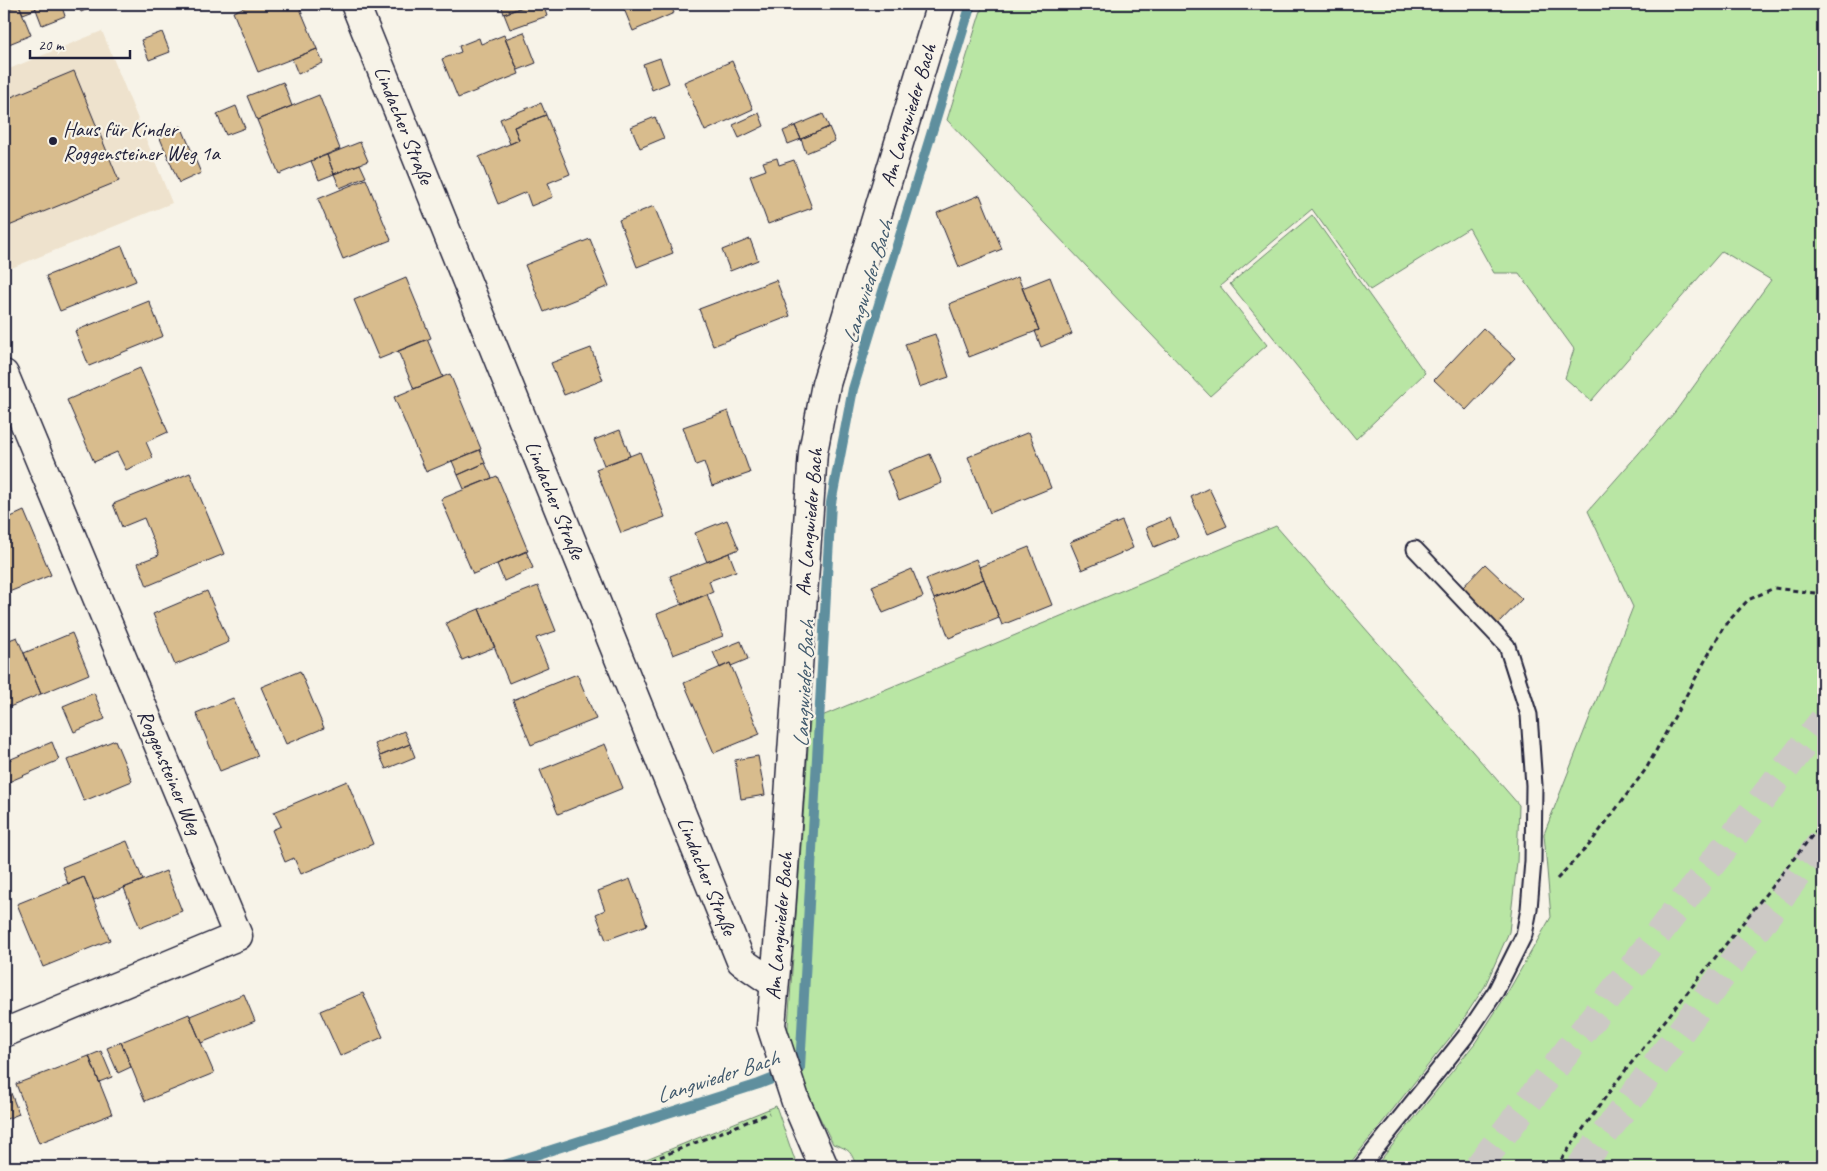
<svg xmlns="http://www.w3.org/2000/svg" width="1827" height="1171" viewBox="0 0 1827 1171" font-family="Caveat,sans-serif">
	<rect width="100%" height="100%" fill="#f7f3e8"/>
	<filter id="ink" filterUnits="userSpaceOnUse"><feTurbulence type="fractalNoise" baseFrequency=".02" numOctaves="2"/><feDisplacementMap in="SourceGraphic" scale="10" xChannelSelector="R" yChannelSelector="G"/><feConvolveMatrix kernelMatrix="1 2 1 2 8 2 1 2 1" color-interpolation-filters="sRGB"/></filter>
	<g filter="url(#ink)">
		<path fill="#eee2cd" d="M 102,31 L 172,203 L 4,271 L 4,71 Z"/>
		<path fill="#b9e6a4" stroke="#6e8470" d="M 983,4 L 1823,4 L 1823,1167 L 1375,1167 L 1475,1043 L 1505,997 L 1551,917 L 1544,834 L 1633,607 L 1588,511 L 1675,412 L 1771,280 L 1722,251 L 1591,401 L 1565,378 L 1574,349 L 1519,273 L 1494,273 L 1469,228 L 1370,290 L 1312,209 L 1220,286 L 1267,345 L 1210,396 L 947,120 Z
			M 1312,215 L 1425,373 L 1356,439 L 1230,284 Z
			M 1276,526 L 1519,805 L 1517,862 L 1509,932 L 1485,986 L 1456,1030 L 1347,1167 L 857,1167 C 850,1151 851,1150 833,1144 L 816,1110 L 806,1099 L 786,1054 L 810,721 Z
			M 776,1106 L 793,1155 L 799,1167 L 627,1167 Z"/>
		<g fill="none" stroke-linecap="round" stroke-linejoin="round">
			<path stroke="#5f8f9e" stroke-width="10" d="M 498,1167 L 759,1084 L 800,1068 L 831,503 L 853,389 L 971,4"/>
		</g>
		<path fill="#d8bc8d" stroke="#22223b" d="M 4,4 L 6,4 L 9,9 L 19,5 L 31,35 L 4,46 Z
			M 19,4 L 34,4 L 36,9 L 23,14 Z
			M 34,4 L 61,4 L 65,16 L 42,25 Z
			M 78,4 L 100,4 L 81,12 Z
			M 252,4 L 298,4 L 317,49 L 258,72 L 233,12 Z
			M 380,4 L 401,4 L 401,5 L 384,12 Z
			M 501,4 L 530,4 L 504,14 Z
			M 530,4 L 543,4 L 547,16 L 510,29 L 504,14 Z
			M 622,4 L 670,4 L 674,13 L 633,31 Z
			M 162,32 L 170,52 L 149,60 L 141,40 Z
			M 524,32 L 536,63 L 518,70 L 505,39 Z
			M 504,35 L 519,74 L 458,98 L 442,59 L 461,52 L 459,46 L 479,38 L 481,44 Z
			M 317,49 L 323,63 L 298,74 L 292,59 Z
			M 660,58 L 669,83 L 652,90 L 643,64 Z
			M 732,61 L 753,109 L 705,131 L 684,82 Z
			M 74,71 L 119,181 L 4,228 L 4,100 Z
			M 283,82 L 292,106 L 257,120 L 247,96 Z
			M 319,95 L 340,149 L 279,174 L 257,120 Z
			M 541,103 L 546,115 L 514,127 L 519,140 L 510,144 L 500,119 Z
			M 236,106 L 245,128 L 226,135 L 217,114 Z
			M 759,113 L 764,126 L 739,138 L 733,125 Z
			M 823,114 L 829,127 L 801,139 L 795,126 Z
			M 546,115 L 570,174 L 548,183 L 553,197 L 531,206 L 526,192 L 498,204 L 479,157 L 519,140 L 514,127 Z
			M 655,117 L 664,138 L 640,148 L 631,127 Z
			M 181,126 L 201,173 L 179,183 L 159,136 Z
			M 795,126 L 801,139 L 788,144 L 783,131 Z
			M 829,127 L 835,141 L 806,153 L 801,139 Z
			M 360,142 L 368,161 L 334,174 L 327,155 Z
			M 327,155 L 334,174 L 319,180 L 311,161 Z
			M 777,158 L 779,165 L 794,160 L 812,208 L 768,224 L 750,176 L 766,170 L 763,162 Z
			M 360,164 L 366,177 L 340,188 L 334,174 Z
			M 366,179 L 391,240 L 343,259 L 318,199 Z
			M 980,195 L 1002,249 L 959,267 L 937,213 Z
			M 654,206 L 673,253 L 637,267 L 619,220 Z
			M 590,239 L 609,286 L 544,312 L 525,265 Z
			M 750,239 L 758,260 L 730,271 L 722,250 Z
			M 122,246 L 136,281 L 60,311 L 46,276 Z
			M 1018,277 L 1039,330 L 969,357 L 949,304 Z
			M 1050,277 L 1072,334 L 1041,347 L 1035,331 L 1039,330 L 1022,288 Z
			M 406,278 L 431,338 L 379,359 L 354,300 Z
			M 776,280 L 790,316 L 713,346 L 699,309 Z
			M 149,301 L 163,336 L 89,366 L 75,331 Z
			M 1483,328 L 1515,358 L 1466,410 L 1434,380 Z
			M 935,334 L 949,377 L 919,387 L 905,344 Z
			M 427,339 L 443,377 L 414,389 L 398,351 Z
			M 591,348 L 603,380 L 564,395 L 551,363 Z
			M 140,368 L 168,432 L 146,442 L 153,458 L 126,470 L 117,452 L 94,462 L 67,400 Z
			M 450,374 L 481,449 L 426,472 L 394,397 Z
			M 728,411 L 750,473 L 712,486 L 704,462 L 696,465 L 683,427 Z
			M 620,430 L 630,456 L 604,465 L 594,440 Z
			M 1029,432 L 1051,488 L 990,513 L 968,457 Z
			M 480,450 L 485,463 L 458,475 L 452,461 Z
			M 640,452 L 665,517 L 621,533 L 596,469 Z
			M 930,454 L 942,483 L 899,500 L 887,471 Z
			M 485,463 L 492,478 L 464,489 L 458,475 Z
			M 190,473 L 224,554 L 147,586 L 138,563 L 159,555 L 144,518 L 122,527 L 113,504 Z
			M 497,476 L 528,551 L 473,574 L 441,499 Z
			M 1209,488 L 1227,526 L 1208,534 L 1191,497 Z
			M 24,511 L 51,575 L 4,594 L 4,520 Z
			M 1170,518 L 1178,537 L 1154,547 L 1146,528 Z
			M 727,520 L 739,549 L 707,562 L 695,533 Z
			M 1122,521 L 1133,548 L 1082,570 L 1070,542 Z
			M 1029,547 L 1052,605 L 1002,625 L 979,567 Z
			M 526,551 L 533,568 L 504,581 L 497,564 Z
			M 729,553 L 736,571 L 709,581 L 713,592 L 682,605 L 670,576 Z
			M 976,559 L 984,579 L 934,599 L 926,579 Z
			M 1485,564 L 1522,599 L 1498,624 L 1461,589 Z
			M 912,569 L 923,597 L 883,613 L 872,586 Z
			M 984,579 L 999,618 L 949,638 L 934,599 Z
			M 538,586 L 556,631 L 536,638 L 548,667 L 509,683 L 479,609 Z
			M 207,591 L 229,642 L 175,665 L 153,614 Z
			M 707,594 L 723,636 L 673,655 L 657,614 Z
			M 479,609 L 495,647 L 462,660 L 446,623 Z
			M 72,633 L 89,674 L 41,694 L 24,653 Z
			M 17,637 L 41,694 L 7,708 L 4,700 L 4,642 Z
			M 741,641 L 748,659 L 731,666 L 730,663 L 720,668 L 713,652 Z
			M 730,663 L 760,734 L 714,753 L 684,683 Z
			M 300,671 L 324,728 L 286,744 L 261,687 Z
			M 577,674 L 596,719 L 531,745 L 513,700 Z
			M 94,693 L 105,719 L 74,732 L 63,706 Z
			M 233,698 L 258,756 L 220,771 L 196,713 Z
			M 404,731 L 410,744 L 380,756 L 375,744 Z
			M 115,740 L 132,781 L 84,801 L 67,760 Z
			M 52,742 L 59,760 L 4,784 L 4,762 Z
			M 410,744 L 415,757 L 386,769 L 380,756 Z
			M 605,744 L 623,788 L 558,814 L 540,770 Z
			M 758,756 L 765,795 L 741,799 L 735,760 Z
			M 347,781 L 373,844 L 301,874 L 294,858 L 285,862 L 272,830 L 281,826 L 274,812 Z
			M 127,841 L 143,880 L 94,900 L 84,877 L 68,884 L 62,867 Z
			M 166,871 L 182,911 L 140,928 L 124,888 Z
			M 84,877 L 110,940 L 43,967 L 17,904 Z
			M 630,879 L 647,925 L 606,940 L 596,914 L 605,910 L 598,891 Z
			M 363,993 L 383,1037 L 340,1056 L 320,1011 Z
			M 244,994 L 255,1021 L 201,1043 L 190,1016 Z
			M 189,1014 L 214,1073 L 145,1101 L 121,1042 Z
			M 121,1042 L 131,1067 L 118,1073 L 107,1048 Z
			M 101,1051 L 112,1077 L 99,1082 L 89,1056 Z
			M 89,1056 L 112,1114 L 39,1143 L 16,1084 Z
			M 9,1088 L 19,1114 L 4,1120 L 4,1090 Z"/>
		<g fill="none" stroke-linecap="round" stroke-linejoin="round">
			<path stroke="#ccc9c5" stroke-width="28" stroke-dasharray="28 14" stroke-linecap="butt" d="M 1478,1167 L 1823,720
				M 1580,1167 L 1823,840"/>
			<defs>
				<path id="service" d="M 1361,1167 L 1465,1037 L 1496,991 L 1524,935 L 1529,909 L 1533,861 L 1534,785 L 1529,715 L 1507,646 L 1415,549"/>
				<path id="minor" d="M 355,4 L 741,961 L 773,983
					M 4,374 L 238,936 L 4,1033
					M 824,1167 L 796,1102 L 771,1026 L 781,911 L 813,452 L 826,384 L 941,4"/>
			</defs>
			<use href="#service" stroke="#22223b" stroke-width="19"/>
			<use href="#minor" stroke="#22223b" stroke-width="31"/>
			<path stroke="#22223b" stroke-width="3" stroke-dasharray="5 4" stroke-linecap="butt" d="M 1557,879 L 1589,845 L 1646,769 L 1724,626 L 1748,600 L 1774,588 L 1823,594
				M 635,1167 L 769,1113
				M 1556,1167 L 1617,1081 L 1823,822"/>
			<use href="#service" stroke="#f7f3e8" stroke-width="15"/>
			<use href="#minor" stroke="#f7f3e8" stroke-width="28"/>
		</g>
	</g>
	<circle fill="#22223b" stroke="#f7f3e8" stroke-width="2" cx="53" cy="141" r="5"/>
	<g text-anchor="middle" stroke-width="4.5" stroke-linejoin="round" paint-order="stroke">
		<g font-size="21" fill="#22223b" stroke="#f7f3e8">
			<text transform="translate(908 115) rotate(-73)" y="7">Am Langwieder Bach</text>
			<text transform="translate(404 125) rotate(68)" y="7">Lindacher Straße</text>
			<text transform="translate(555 500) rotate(68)" y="7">Lindacher Straße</text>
			<text transform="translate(809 522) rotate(-85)" y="7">Am Langwieder Bach</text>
			<text transform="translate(170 772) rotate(67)" y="7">Roggensteiner Weg</text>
			<text transform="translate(707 876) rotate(68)" y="7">Lindacher Straße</text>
			<text transform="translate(779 926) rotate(-85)" y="7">Am Langwieder Bach</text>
		</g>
		<g font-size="21" fill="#22223b" stroke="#f7f3e8" text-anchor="start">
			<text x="63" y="136">Haus für Kinder<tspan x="63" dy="24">Roggensteiner Weg 1a</tspan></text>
		</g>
		<g font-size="22" font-style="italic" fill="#40596d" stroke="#f7f3e8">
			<text transform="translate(867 282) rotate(-73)" y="8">Langwieder Bach</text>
			<text transform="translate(803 684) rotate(-87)" y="8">Langwieder Bach</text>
			<text transform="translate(717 1076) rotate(-18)" y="8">Langwieder Bach</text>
		</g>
	</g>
	<rect width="1827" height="1171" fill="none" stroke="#f7f3e8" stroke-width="20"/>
	<rect x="10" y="10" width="1807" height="1151" fill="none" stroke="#22223b" stroke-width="2" filter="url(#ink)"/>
	<path d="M30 50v8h100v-8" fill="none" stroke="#22223b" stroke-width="2.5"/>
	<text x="38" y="50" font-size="15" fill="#22223b" stroke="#f7f3e8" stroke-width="4" paint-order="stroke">20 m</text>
</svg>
